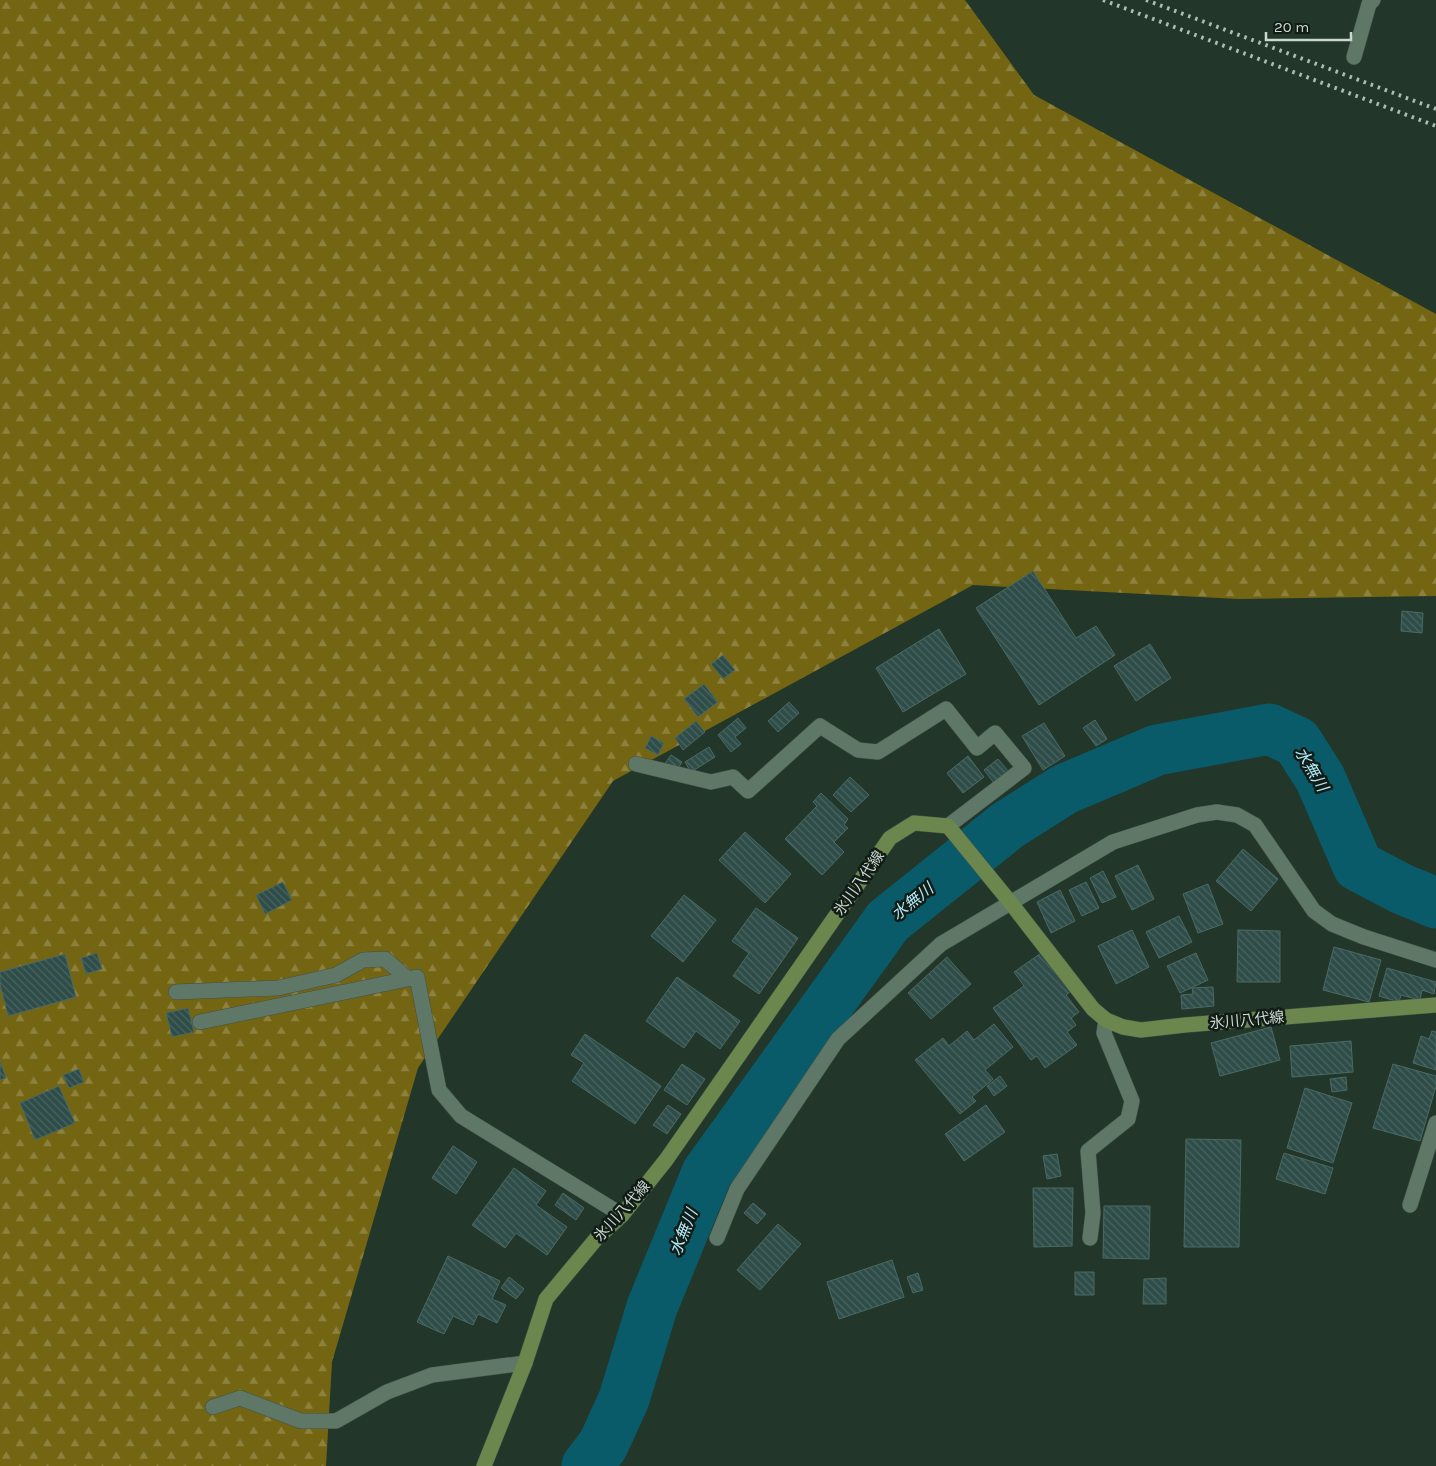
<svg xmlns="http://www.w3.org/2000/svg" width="1436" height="1466" viewBox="0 0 1436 1466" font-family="Karla,'Noto Sans JP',sans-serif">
	<defs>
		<pattern id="forest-firs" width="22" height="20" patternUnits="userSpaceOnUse" patternTransform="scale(1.25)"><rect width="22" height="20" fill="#746512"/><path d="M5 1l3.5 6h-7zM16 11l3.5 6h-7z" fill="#8d813f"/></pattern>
		<pattern id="building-back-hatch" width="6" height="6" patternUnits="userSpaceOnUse" patternTransform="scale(1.25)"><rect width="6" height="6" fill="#2e4c48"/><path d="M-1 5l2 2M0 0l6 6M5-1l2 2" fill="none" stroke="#4b6561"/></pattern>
	</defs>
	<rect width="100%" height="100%" fill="#223729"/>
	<path fill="url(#forest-firs)" d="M 0,0 L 965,0 L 1034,95 L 1436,314 L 1436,596 L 1238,599 L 973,585 L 613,781 L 418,1068 L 332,1362 L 326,1466 L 0,1466 Z"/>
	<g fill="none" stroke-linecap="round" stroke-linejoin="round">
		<path stroke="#0a5b6a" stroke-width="51" d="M 587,1466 L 603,1445 L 624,1399 L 652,1307 L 707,1173 L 888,921 L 1008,825 L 1065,789 L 1157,750 L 1269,729 L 1297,742 L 1320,778 L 1358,866 L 1402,889 L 1436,903"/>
	</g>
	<path fill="url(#building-back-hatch)" stroke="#4b6a65" d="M 1033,571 L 1076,638 L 1096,626 L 1115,655 L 1039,705 L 976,608 Z
		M 1402,611 L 1423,613 L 1422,633 L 1401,631 Z
		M 939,629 L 966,674 L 903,712 L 876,668 Z
		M 1150,644 L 1171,678 L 1136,701 L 1114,666 Z
		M 723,655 L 735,670 L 723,679 L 711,664 Z
		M 704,684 L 718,702 L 698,717 L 684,699 Z
		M 789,702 L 799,713 L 778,732 L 768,721 Z
		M 738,718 L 746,728 L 735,737 L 741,744 L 731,752 L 718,735 Z
		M 1095,720 L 1107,739 L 1096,746 L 1083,728 Z
		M 696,721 L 705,732 L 683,750 L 675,738 Z
		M 1044,723 L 1065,756 L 1043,770 L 1022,736 Z
		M 651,736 L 664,743 L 658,755 L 645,748 Z
		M 709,747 L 715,757 L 691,772 L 685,762 Z
		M 671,755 L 682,762 L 675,773 L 664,765 Z
		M 968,756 L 984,777 L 963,793 L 947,773 Z
		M 998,759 L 1008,771 L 994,783 L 984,770 Z
		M 850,777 L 869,795 L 851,812 L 833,795 Z
		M 821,793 L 848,819 L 844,825 L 848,828 L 834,842 L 844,852 L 822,875 L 785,839 L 817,806 L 813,802 Z
		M 745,832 L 791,874 L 765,903 L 719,860 Z
		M 1243,849 L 1278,879 L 1251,911 L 1216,881 Z
		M 1138,865 L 1154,899 L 1132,910 L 1115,876 Z
		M 1103,871 L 1116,897 L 1102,903 L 1090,878 Z
		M 283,882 L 292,900 L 265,914 L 256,895 Z
		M 1086,882 L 1099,908 L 1082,916 L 1069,890 Z
		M 1208,884 L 1223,924 L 1198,933 L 1183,894 Z
		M 1060,890 L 1075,921 L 1051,933 L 1037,902 Z
		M 684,895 L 716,920 L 683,962 L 651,936 Z
		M 756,908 L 798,938 L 759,994 L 733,976 L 749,953 L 732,941 Z
		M 1179,916 L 1192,942 L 1159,958 L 1146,932 Z
		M 1132,930 L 1149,967 L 1116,984 L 1098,946 Z
		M 1238,930 L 1280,931 L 1280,982 L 1237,982 Z
		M 1334,947 L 1381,960 L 1369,1002 L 1323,990 Z
		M 1044,951 L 1072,990 L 1066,995 L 1079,1012 L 1071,1018 L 1076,1025 L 1067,1032 L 1077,1045 L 1045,1068 L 1037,1056 L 1031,1060 L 993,1008 L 1024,986 L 1014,972 Z
		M 97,953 L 102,969 L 86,974 L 81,958 Z
		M 1196,953 L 1208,980 L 1180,993 L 1167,966 Z
		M 65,954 L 76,997 L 8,1016 L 0,985 L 0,972 Z
		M 947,957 L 971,984 L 931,1019 L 908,993 Z
		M 1387,968 L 1436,982 L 1434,994 L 1422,990 L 1420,1000 L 1401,995 L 1399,1002 L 1379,996 Z
		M 677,977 L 740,1021 L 720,1049 L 696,1031 L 684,1048 L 646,1021 Z
		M 1213,987 L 1214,1006 L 1182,1009 L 1181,995 L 1193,994 L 1192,988 Z
		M 188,1008 L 194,1032 L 172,1037 L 166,1013 Z
		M 994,1024 L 1013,1047 L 985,1070 L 993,1079 L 972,1097 L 976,1101 L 960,1114 L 915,1060 L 943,1038 L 949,1046 L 967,1031 L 974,1040 Z
		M 1271,1027 L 1280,1060 L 1220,1076 L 1211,1043 Z
		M 1432,1031 L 1436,1032 L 1436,1070 L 1413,1063 L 1421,1036 L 1429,1039 Z
		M 585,1034 L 661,1086 L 635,1124 L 572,1081 L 584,1063 L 571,1055 Z
		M 1351,1041 L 1353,1072 L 1292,1077 L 1290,1046 Z
		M 0,1061 L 6,1078 L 0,1080 Z
		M 682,1064 L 705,1079 L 687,1105 L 664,1090 Z
		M 1393,1064 L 1436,1076 L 1436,1086 L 1420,1141 L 1373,1128 Z
		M 79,1069 L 84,1082 L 69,1088 L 63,1075 Z
		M 1000,1076 L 1007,1086 L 994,1096 L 987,1086 Z
		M 1346,1077 L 1347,1090 L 1332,1092 L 1330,1079 Z
		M 59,1086 L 75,1123 L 35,1140 L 20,1103 Z
		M 1305,1088 L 1352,1103 L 1333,1163 L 1287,1148 Z
		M 668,1105 L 681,1114 L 667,1134 L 653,1125 Z
		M 986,1105 L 1005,1132 L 964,1161 L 945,1134 Z
		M 1186,1139 L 1241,1140 L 1239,1247 L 1184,1247 Z
		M 453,1146 L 477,1162 L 456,1194 L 432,1178 Z
		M 1284,1153 L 1333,1168 L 1325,1194 L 1276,1179 Z
		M 1057,1154 L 1061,1176 L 1047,1179 L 1043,1156 Z
		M 514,1168 L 546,1191 L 536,1205 L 567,1227 L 547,1255 L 516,1233 L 505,1248 L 472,1225 Z
		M 1033,1188 L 1073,1188 L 1072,1246 L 1034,1247 Z
		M 563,1193 L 584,1208 L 576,1220 L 555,1205 Z
		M 753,1203 L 766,1214 L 757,1224 L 744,1213 Z
		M 1104,1206 L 1150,1206 L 1149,1259 L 1103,1258 Z
		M 778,1224 L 801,1244 L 760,1290 L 737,1270 Z
		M 448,1256 L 500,1281 L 492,1299 L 506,1305 L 497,1323 L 478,1314 L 473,1325 L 453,1316 L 444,1334 L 417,1322 Z
		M 892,1260 L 904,1297 L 839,1319 L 827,1282 Z
		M 1075,1272 L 1094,1272 L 1094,1295 L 1075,1295 Z
		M 918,1273 L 923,1290 L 913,1293 L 907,1277 Z
		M 509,1277 L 524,1289 L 516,1299 L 501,1288 Z
		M 1166,1278 L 1166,1304 L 1143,1304 L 1144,1279 Z"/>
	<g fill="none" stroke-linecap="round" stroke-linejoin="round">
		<defs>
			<path id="minor" d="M 1354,57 L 1369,4 L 1373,0
				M 636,764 L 711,782 L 733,777 L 748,791 L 820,726 L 858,750 L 878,752 L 946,709 L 977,748 L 995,733 L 1024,768 L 948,826
				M 176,992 L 278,988 L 336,975 L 363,960 L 385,959 L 408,979
				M 200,1022 L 417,977 L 439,1090 L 461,1116 L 622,1215
				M 1410,1205 L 1436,1123
				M 717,1238 L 737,1189 L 838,1039 L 941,944 L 1113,842 L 1197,815 L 1217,812 L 1237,815 L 1255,825 L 1314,911 L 1332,924 L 1364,937 L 1436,960
				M 1090,1238 L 1093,1213 L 1088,1151 L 1128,1119 L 1132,1101 L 1104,1033 L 1106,1020
				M 213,1407 L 240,1398 L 301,1421 L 336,1421 L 387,1392 L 432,1375 L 525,1363"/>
			<path id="major" d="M 484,1466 L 525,1363 L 546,1299 L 596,1239 L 622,1215 L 666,1160 L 890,838 L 914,823 L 948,826 L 1010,902 L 1093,1009 L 1106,1020 L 1123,1027 L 1141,1030 L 1185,1025 L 1436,1005"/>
		</defs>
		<use href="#minor" stroke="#3f5247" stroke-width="16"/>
		<use href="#major" stroke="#3f5247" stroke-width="16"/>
		<use href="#minor" stroke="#5f7767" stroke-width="15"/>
		<use href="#major" stroke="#6b874e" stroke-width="15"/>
		<path stroke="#aebdb3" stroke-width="4" stroke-dasharray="2.5 5" stroke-linecap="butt" d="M 1103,0 L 1436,126
			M 1146,0 L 1436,109"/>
	</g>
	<g text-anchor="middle" stroke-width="5" stroke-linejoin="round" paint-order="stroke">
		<g font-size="15" fill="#cbd8cf" stroke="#121c16">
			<text transform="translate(859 883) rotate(-55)" y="5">氷川八代線</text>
			<text transform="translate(1247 1020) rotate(-5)" y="5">氷川八代線</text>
			<text transform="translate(622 1211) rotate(-48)" y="5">氷川八代線</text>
		</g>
		<g font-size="16" font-style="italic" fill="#b1eaf8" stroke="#121c16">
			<text transform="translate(1312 769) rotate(59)" y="6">水無川</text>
			<text transform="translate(912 901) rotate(-39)" y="6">水無川</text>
			<text transform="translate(683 1232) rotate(-68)" y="6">水無川</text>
		</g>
	</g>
	<path d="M1266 32v8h85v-8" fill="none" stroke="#cbd8cf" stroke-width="2.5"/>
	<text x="1274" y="32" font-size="15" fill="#cbd8cf" stroke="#121c16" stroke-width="4" paint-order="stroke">20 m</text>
</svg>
